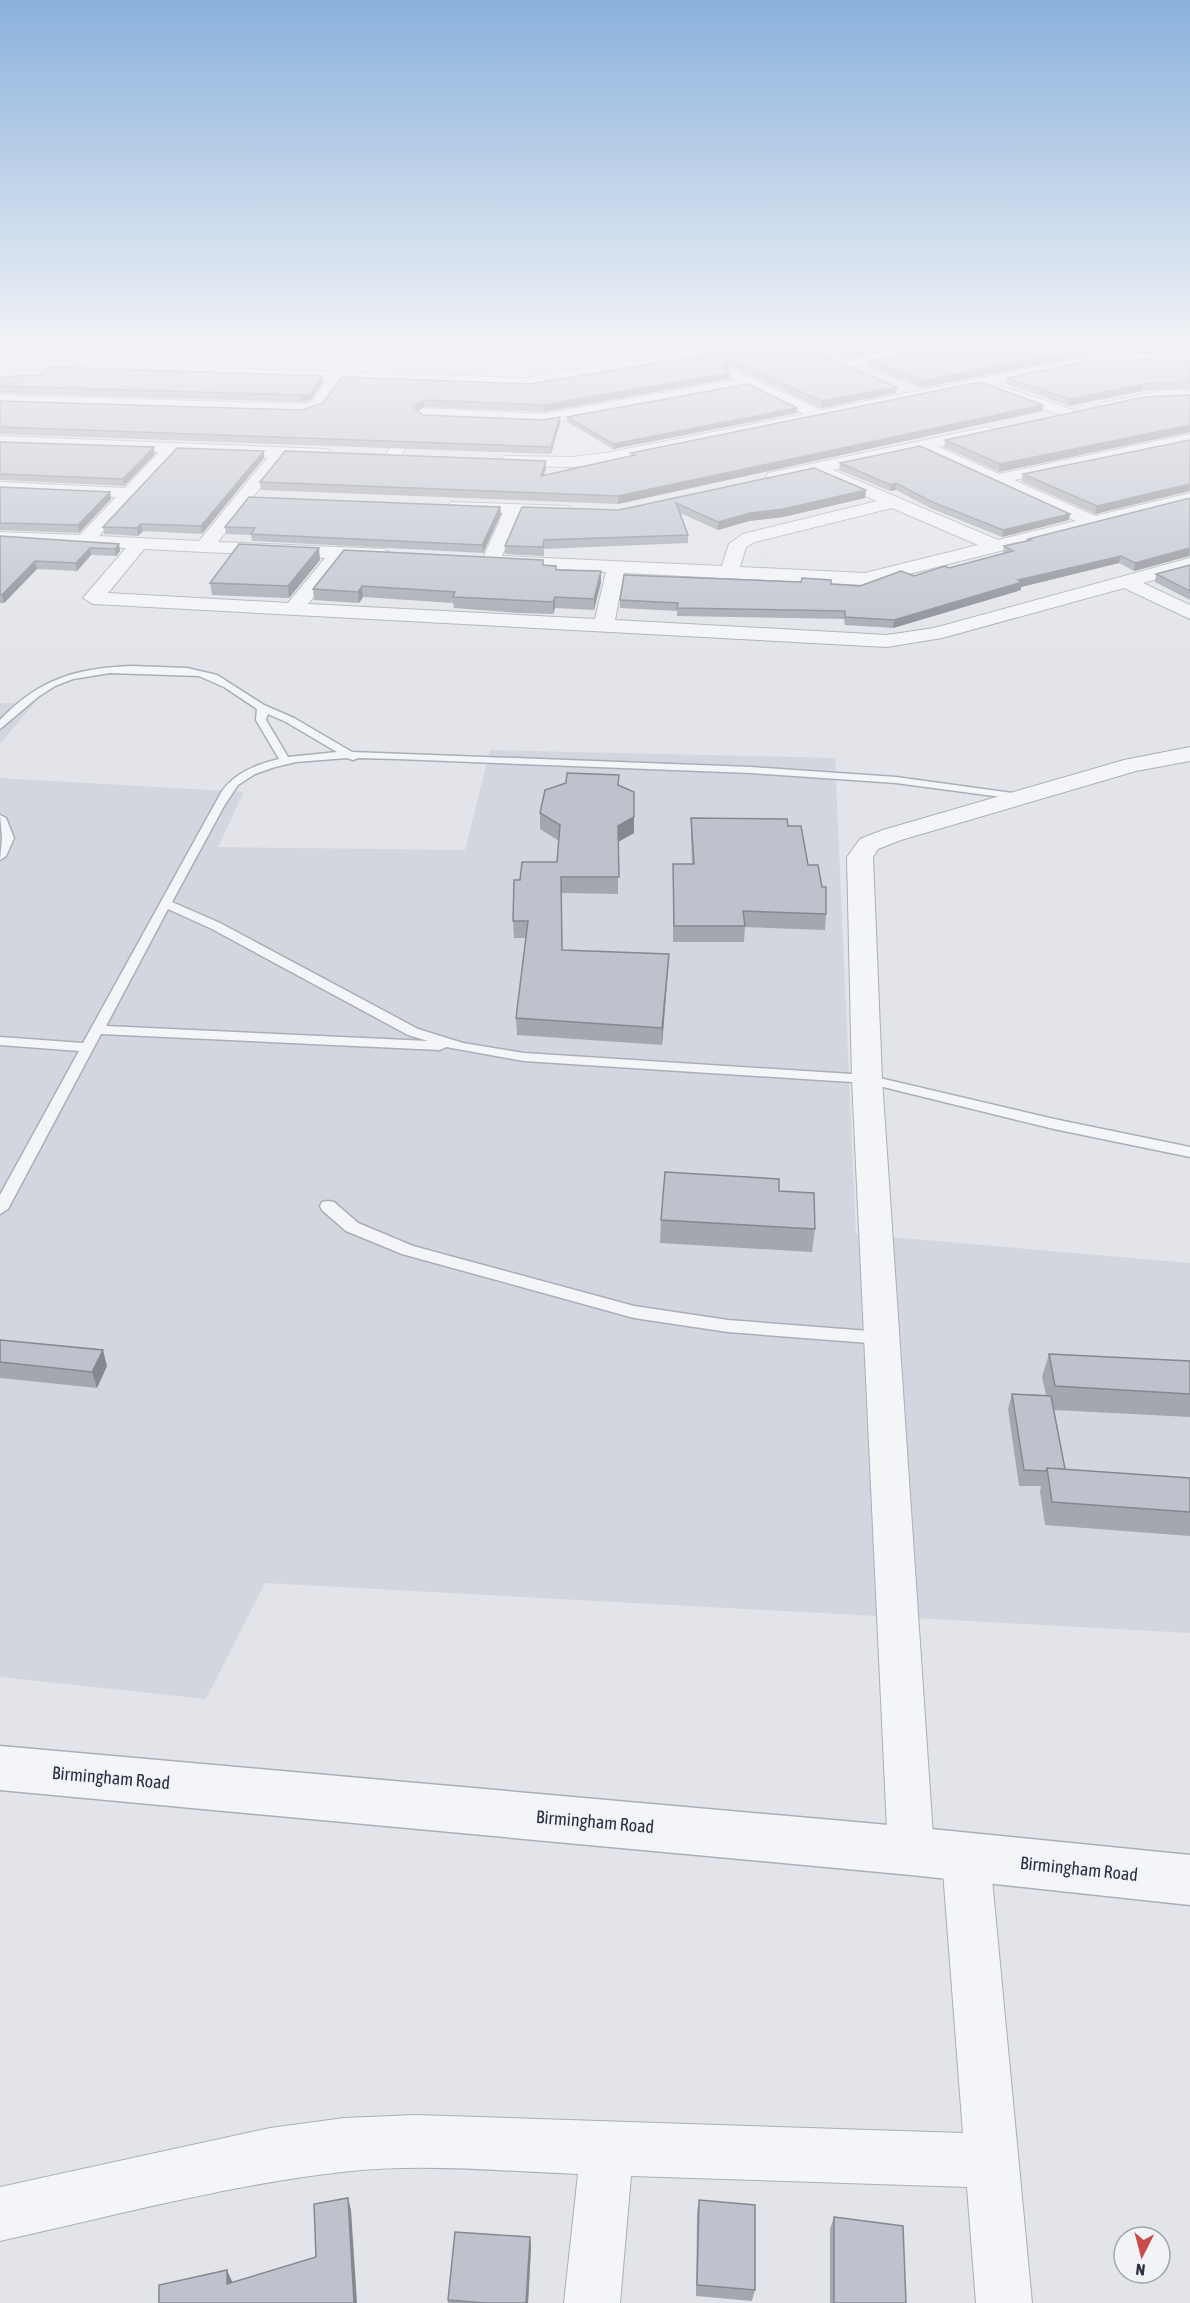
<svg xmlns="http://www.w3.org/2000/svg" width="1190" height="2303" viewBox="0 0 1190 2303" font-family="'Asap Condensed',sans-serif">
	<rect width="100%" height="100%" fill="#e2e4ea"/>
	<path fill="#d4d6df" d="M 0,703 L 34,704 L 0,744 Z
		M 490,750 L 835,758 L 856,1234 L 1190,1263 L 1190,1633 L 265,1583 L 206,1699 L 0,1677 L 0,778 L 244,792 L 218,847 L 465,850 Z"/>
	<g fill="none" stroke-linecap="round" stroke-linejoin="round">
		<defs>
			<path id="service" d="M 132,666 L 187,668 L 217,675 L 264,705 L 294,718 L 352,752 L 751,767 L 896,777 L 1027,795 L 1027,799 L 1023,800 L 896,783 L 751,773 L 397,759 L 358,758 L 353,760 L 347,758 L 296,762 L 275,767 L 255,774 L 238,785 L 224,806 L 172,902 L 220,923 L 418,1029 L 463,1043 L 524,1053 L 867,1075 L 1054,1119 L 1190,1147 L 1190,1157 L 1054,1129 L 867,1083 L 524,1061 L 446,1047 L 440,1050 L 101,1034 L 8,1209 L 0,1214 L 0,1195 L 79,1051 L 0,1045 L 0,1037 L 83,1043 L 222,791 C 235,773 257,764 279,759 L 256,720 L 257,709 L 224,687 L 199,676 L 110,673 L 73,679 L 55,686 L 38,697 L 0,729 L 0,720 C 39,679 76,668 132,666 ZM 268,714 L 286,722 L 337,752 L 288,757 L 266,720 ZM 168,909 L 212,929 L 408,1035 L 428,1041 L 106,1026 Z
				M 0,815 L 6,818 L 14,838 L 6,856 L 0,860 L 2,838 Z
				M 328,1201 L 334,1202 L 358,1223 L 413,1246 L 634,1306 L 728,1320 L 882,1332 L 888,1334 L 890,1338 L 888,1342 L 882,1344 L 728,1332 L 634,1318 L 402,1254 L 346,1231 L 322,1210 L 320,1206 L 322,1202 Z"/>
			<path id="minor" d="M 730,343 L 763,343 L 756,347 L 524,386 L 342,380 L 322,408 L 302,414 L 0,405 L 0,395 L 302,404 L 312,402 L 327,380 L 116,372 L 114,369 L 121,365 L 524,378 Z
				M 939,343 L 970,343 L 963,347 L 841,369 L 834,365 L 841,361 Z
				M 1144,355 L 1190,358 L 1190,366 L 1144,363 L 1078,367 L 606,463 L 573,467 L 505,466 L 497,461 L 505,456 L 573,457 L 606,453 L 804,414 L 748,387 L 543,424 L 428,419 L 398,459 L 392,461 L 384,456 L 419,410 L 424,408 L 543,414 L 735,380 L 724,373 L 731,369 L 821,410 L 1078,359 Z
				M 1004,387 L 1076,411 L 1079,414 L 1076,417 L 1066,417 L 999,394 L 997,391 L 999,388 Z
				M 1163,390 L 1190,391 L 1190,399 L 1163,398 L 1106,411 L 1098,406 L 1101,403 Z
				M 987,427 L 993,429 L 995,432 L 993,435 L 939,447 L 999,474 L 1190,434 L 1190,444 L 1014,480 L 1095,516 L 1190,493 L 1190,503 L 865,585 L 624,573 L 615,620 L 887,635 L 934,628 L 1190,558 L 1190,570 L 1143,583 L 1190,605 L 1190,619 L 1124,588 L 942,638 L 887,647 L 93,604 L 83,598 L 126,548 L 0,542 L 0,532 L 80,535 L 116,497 L 0,492 L 0,482 L 125,488 L 159,452 L 0,446 L 0,436 L 326,449 L 334,454 L 332,457 L 284,457 L 218,542 L 384,549 L 393,555 L 384,561 L 344,559 L 308,604 L 595,619 L 606,572 L 484,564 L 482,560 L 503,513 L 457,511 L 451,510 L 448,506 L 451,502 L 569,506 L 572,510 L 569,514 L 563,515 L 520,514 L 502,556 L 722,566 L 729,544 L 743,534 L 877,501 L 814,474 L 774,482 L 766,477 L 768,473 ZM 921,451 L 1076,521 L 998,540 L 833,470 ZM 176,453 L 268,457 L 199,541 L 99,536 ZM 892,508 L 978,545 L 865,573 L 740,567 L 746,547 L 755,542 ZM 144,549 L 325,558 L 288,603 L 108,593 Z
				M 1190,747 L 1190,761 L 1136,771 L 901,840 L 878,849 L 873,857 L 882,1079 L 934,1851 L 928,1867 L 911,1874 L 894,1867 L 888,1851 L 852,1079 L 847,857 L 860,839 L 883,830 L 1124,760 Z
				M 966,1835 L 983,1842 L 990,1858 L 1032,2303 L 976,2303 L 967,2187 L 631,2176 L 620,2303 L 564,2303 L 578,2174 C 500,2171 420,2163 342,2172 C 227,2185 113,2216 0,2241 L 0,2187 L 270,2128 L 344,2118 L 415,2115 L 963,2133 L 942,1858 L 949,1842 Z"/>
			<path id="tertiary" d="M 0,1746 L 911,1827 L 1190,1855 L 1190,1905 L 911,1875 L 0,1790 Z"/>
		</defs>
		<use href="#service" stroke="#abaeb8" stroke-width="3"/>
		<use href="#minor" stroke="#abaeb8" stroke-width="2"/>
		<use href="#tertiary" stroke="#abaeb8" stroke-width="3"/>
		<use href="#service" fill="#f4f5f8" fill-rule="evenodd"/>
		<use href="#minor" fill="#f4f5f8" fill-rule="evenodd"/>
		<use href="#tertiary" fill="#f4f5f8" fill-rule="evenodd"/>
	</g>
	<path fill="#a4a7b0" d="M 810,343 L 927,343 L 846,358 Z
		M 1190,343 L 1190,356 L 1144,353 L 1078,357 L 921,388 L 869,367 L 870,360 Z
		M 733,349 L 897,387 L 896,393 L 821,408 L 732,367 L 726,370 L 729,379 L 543,412 L 424,407 L 418,411 L 423,415 L 543,420 L 560,417 L 560,423 L 551,454 L 0,434 L 0,401 L 301,410 L 529,384 L 733,350 Z
		M 1190,362 L 1190,389 L 1142,391 L 1069,406 L 1006,384 L 1007,378 Z
		M 322,376 L 323,382 L 311,400 L 302,402 L 0,393 L 0,377 Z
		M 1190,395 L 1190,432 L 999,472 L 944,447 L 945,440 Z
		M 1042,411 L 618,504 L 261,490 L 260,482 L 546,468 L 544,475 L 631,456 L 631,453 Z
		M 797,413 L 613,449 L 567,422 L 567,417 Z
		M 1190,440 L 1190,491 L 1095,514 L 1021,481 L 1023,474 Z
		M 0,442 L 155,454 L 124,486 L 0,480 Z
		M 264,451 L 264,458 L 202,534 L 143,531 L 138,536 L 104,534 L 103,527 Z
		M 840,463 L 1069,520 L 1002,537 L 930,508 L 896,490 L 890,491 L 839,470 Z
		M 814,468 L 866,490 L 865,498 L 783,517 L 749,521 L 718,530 L 680,513 L 688,535 L 688,543 L 544,549 L 544,556 L 505,554 L 505,546 L 619,510 Z
		M 0,487 L 110,492 L 111,499 L 79,533 L 0,530 Z
		M 1190,498 L 1190,556 L 1134,571 L 1119,563 L 1021,587 L 1021,590 L 893,628 L 845,625 L 844,619 L 677,616 L 677,611 L 620,608 L 620,600 L 831,584 L 860,586 L 914,576 L 949,568 L 1003,553 L 1004,546 L 1028,541 L 1028,539 Z
		M 500,507 L 501,514 L 483,553 L 252,541 L 251,535 L 226,534 L 225,527 Z
		M 0,536 L 119,544 L 120,551 L 116,556 L 91,555 L 77,571 L 37,569 L 4,603 L 0,603 Z
		M 320,560 L 289,598 L 212,595 L 210,583 Z
		M 543,565 L 556,570 L 601,571 L 601,582 L 594,610 L 555,608 L 553,614 L 519,613 L 454,608 L 453,603 L 363,597 L 359,603 L 314,600 L 313,589 Z
		M 1190,565 L 1190,600 L 1155,582 L 1156,574 Z
		M 619,785 L 634,833 L 618,842 L 618,894 L 561,893 L 562,950 L 669,954 L 662,1045 L 517,1035 L 516,1018 L 526,938 L 514,938 L 513,921 L 520,880 L 557,862 L 559,841 L 540,829 L 540,813 Z
		M 691,818 L 788,826 L 808,865 L 826,914 L 825,930 L 745,927 L 744,942 L 673,942 L 673,864 L 692,864 L 691,834 Z
		M 779,1191 L 815,1229 L 812,1252 L 660,1243 L 661,1220 Z
		M 0,1340 L 107,1366 L 97,1388 L 0,1378 Z
		M 1049,1354 L 1190,1361 L 1190,1417 L 1054,1410 L 1065,1469 L 1190,1478 L 1190,1536 L 1045,1525 L 1040,1491 L 1041,1486 L 1019,1486 L 1008,1409 L 1012,1394 L 1046,1395 L 1042,1377 Z
		M 699,2200 L 755,2290 L 752,2301 L 696,2296 L 697,2212 Z
		M 834,2217 L 906,2303 L 830,2303 L 830,2229 Z
		M 530,2237 L 531,2248 L 528,2303 L 448,2303 L 448,2300 Z"/>
	<path fill="#868890" d="M 892,343 L 927,343 L 846,358 L 847,351 Z
		M 1079,350 L 1078,357 L 921,388 L 922,381 Z
		M 732,361 L 732,367 L 722,372 L 722,366 Z
		M 729,373 L 729,379 L 543,412 L 543,405 Z
		M 322,376 L 323,382 L 311,400 L 302,402 L 301,395 Z
		M 1143,384 L 1142,391 L 1069,406 L 1070,399 Z
		M 897,387 L 896,393 L 821,408 L 822,401 Z
		M 424,400 L 424,407 L 414,413 L 413,407 Z
		M 1043,405 L 1042,411 L 618,504 L 618,496 Z
		M 797,408 L 797,413 L 613,449 L 613,444 Z
		M 560,417 L 560,423 L 551,454 L 551,447 Z
		M 1190,425 L 1190,432 L 999,472 L 1000,464 Z
		M 154,447 L 155,454 L 124,486 L 123,479 Z
		M 264,451 L 264,458 L 202,534 L 201,526 Z
		M 546,461 L 546,468 L 541,483 L 541,476 Z
		M 896,483 L 896,490 L 890,491 L 891,485 Z
		M 1190,484 L 1189,491 L 1095,514 L 1097,506 Z
		M 866,490 L 865,498 L 783,517 L 749,521 L 718,530 L 718,522 L 750,513 Z
		M 110,492 L 111,499 L 79,533 L 78,525 Z
		M 500,507 L 501,514 L 483,553 L 482,545 Z
		M 1070,514 L 1069,520 L 1002,537 L 1003,530 Z
		M 141,524 L 143,531 L 138,536 L 137,528 Z
		M 119,544 L 120,551 L 116,556 L 115,549 Z
		M 90,548 L 91,555 L 77,571 L 76,563 Z
		M 319,548 L 320,560 L 289,598 L 288,586 Z
		M 1190,548 L 1189,556 L 1134,571 L 1135,563 Z
		M 1121,556 L 1119,563 L 1021,587 L 1021,590 L 893,628 L 894,620 L 1018,580 Z
		M 35,561 L 37,569 L 4,603 L 2,595 Z
		M 601,571 L 601,582 L 594,610 L 594,599 Z
		M 362,586 L 363,597 L 359,603 L 358,592 Z
		M 555,597 L 555,608 L 553,614 L 553,602 Z
		M 634,808 L 634,833 L 618,842 L 618,826 Z
		M 669,954 L 668,971 L 662,1045 L 662,1028 Z
		M 103,1350 L 107,1366 L 97,1388 L 92,1372 Z
		M 348,2198 L 351,2210 L 357,2303 L 354,2303 Z
		M 530,2237 L 531,2248 L 528,2303 L 526,2303 Z
		M 227,2270 L 232,2281 L 233,2295 L 227,2284 Z"/>
	<path fill="#bfc2cd" stroke="#868890" stroke-width="1.5" d="M 761,343 L 794,343 L 897,387 L 822,401 L 732,361 L 722,366 L 729,373 L 543,405 L 424,400 L 413,407 L 423,415 L 543,420 L 560,417 L 551,447 L 0,427 L 0,401 L 301,410 L 323,403 L 342,377 L 529,384 L 736,350 L 733,349 Z
		M 826,343 L 892,343 L 847,351 Z
		M 963,343 L 1190,343 L 1190,349 L 1145,346 L 1079,350 L 922,381 L 870,360 Z
		M 1145,359 L 1190,362 L 1190,382 L 1143,384 L 1070,399 L 1007,378 L 1079,363 Z
		M 50,367 L 322,376 L 310,394 L 301,395 L 0,386 L 0,377 L 41,375 Z
		M 980,382 L 1043,405 L 618,496 L 260,482 L 285,451 L 546,461 L 541,476 L 635,455 L 631,453 Z
		M 748,384 L 797,408 L 613,444 L 567,417 Z
		M 1190,395 L 1190,425 L 1000,464 L 945,440 L 1144,397 Z
		M 1190,440 L 1190,484 L 1097,506 L 1023,474 Z
		M 0,442 L 154,447 L 123,479 L 0,474 Z
		M 920,446 L 1070,514 L 1003,530 L 930,501 L 896,483 L 891,485 L 840,463 Z
		M 177,448 L 264,451 L 201,526 L 141,524 L 137,528 L 103,527 Z
		M 814,468 L 866,490 L 783,509 L 750,513 L 718,522 L 676,503 L 688,535 L 544,540 L 543,547 L 505,546 L 522,507 L 619,510 Z
		M 0,487 L 110,492 L 78,525 L 0,523 Z
		M 249,497 L 500,507 L 482,545 L 251,534 L 255,528 L 225,527 Z
		M 1190,498 L 1190,548 L 1135,563 L 1121,556 L 1018,580 L 1022,582 L 894,620 L 845,617 L 845,611 L 677,608 L 678,603 L 620,600 L 624,575 L 801,582 L 802,578 L 831,580 L 831,584 L 860,586 L 901,571 L 914,576 L 945,566 L 949,568 L 1013,551 L 1004,546 L 1031,540 L 1028,539 Z
		M 0,536 L 119,544 L 115,549 L 90,548 L 76,563 L 35,561 L 2,595 L 0,595 Z
		M 239,544 L 319,548 L 288,586 L 210,583 Z
		M 344,550 L 543,560 L 543,565 L 556,566 L 556,570 L 601,571 L 594,599 L 555,597 L 553,602 L 453,597 L 455,592 L 362,586 L 358,592 L 313,589 Z
		M 1190,565 L 1190,591 L 1156,574 Z
		M 567,773 L 619,775 L 618,785 L 634,792 L 634,817 L 618,826 L 619,877 L 561,877 L 562,950 L 669,954 L 662,1028 L 516,1018 L 528,921 L 513,921 L 514,880 L 520,880 L 522,862 L 557,862 L 560,825 L 540,813 L 545,790 L 566,783 Z
		M 691,818 L 787,819 L 788,826 L 801,826 L 808,865 L 818,865 L 822,887 L 826,887 L 826,914 L 743,911 L 745,926 L 674,926 L 673,864 L 694,864 Z
		M 665,1172 L 779,1179 L 779,1191 L 814,1193 L 815,1229 L 661,1220 Z
		M 0,1340 L 103,1350 L 92,1372 L 0,1362 Z
		M 1049,1354 L 1190,1361 L 1190,1394 L 1055,1386 Z
		M 1012,1394 L 1051,1396 L 1065,1469 L 1047,1468 L 1046,1471 L 1024,1470 Z
		M 1047,1468 L 1190,1478 L 1190,1512 L 1052,1502 Z
		M 348,2198 L 354,2303 L 159,2303 L 159,2285 L 227,2270 L 227,2284 L 316,2257 L 314,2204 Z
		M 699,2200 L 755,2205 L 755,2290 L 697,2285 Z
		M 834,2217 L 903,2226 L 906,2303 L 834,2303 Z
		M 455,2232 L 530,2237 L 526,2303 L 485,2303 L 448,2300 Z"/>
	<linearGradient id="sky" x2="0" y2="1"><stop stop-color="#8ab1dc"/><stop offset="0.52" stop-color="#f2f3f6"/><stop offset="1" stop-color="#f2f3f6" stop-opacity="0"/></linearGradient>
	<rect width="1190" height="666" fill="url(#sky)"/>
	<g text-anchor="middle" stroke-width="5" stroke-linejoin="round" paint-order="stroke">
		<g font-size="18" fill="#2a2f42" stroke="#f1f3f7">
			<text transform="translate(111 1778) rotate(5)" y="6">Birmingham Road</text>
			<text transform="translate(595 1822) rotate(5)" y="6">Birmingham Road</text>
			<text transform="translate(1079 1869) rotate(6)" y="6">Birmingham Road</text>
		</g>
	</g>
	<g transform="translate(1142 2255) rotate(186)"><circle r="28" fill="#f1f3f7" stroke="#a1a5af" stroke-width="1.5"/>
	<path d="M0-4.5L10 22L0 15L-10 22Z" fill="#cc494c"/>
	<text y="-9" font-size="16" font-weight="bold" text-anchor="middle" fill="#2a2f42">N</text>
	</g>
</svg>
